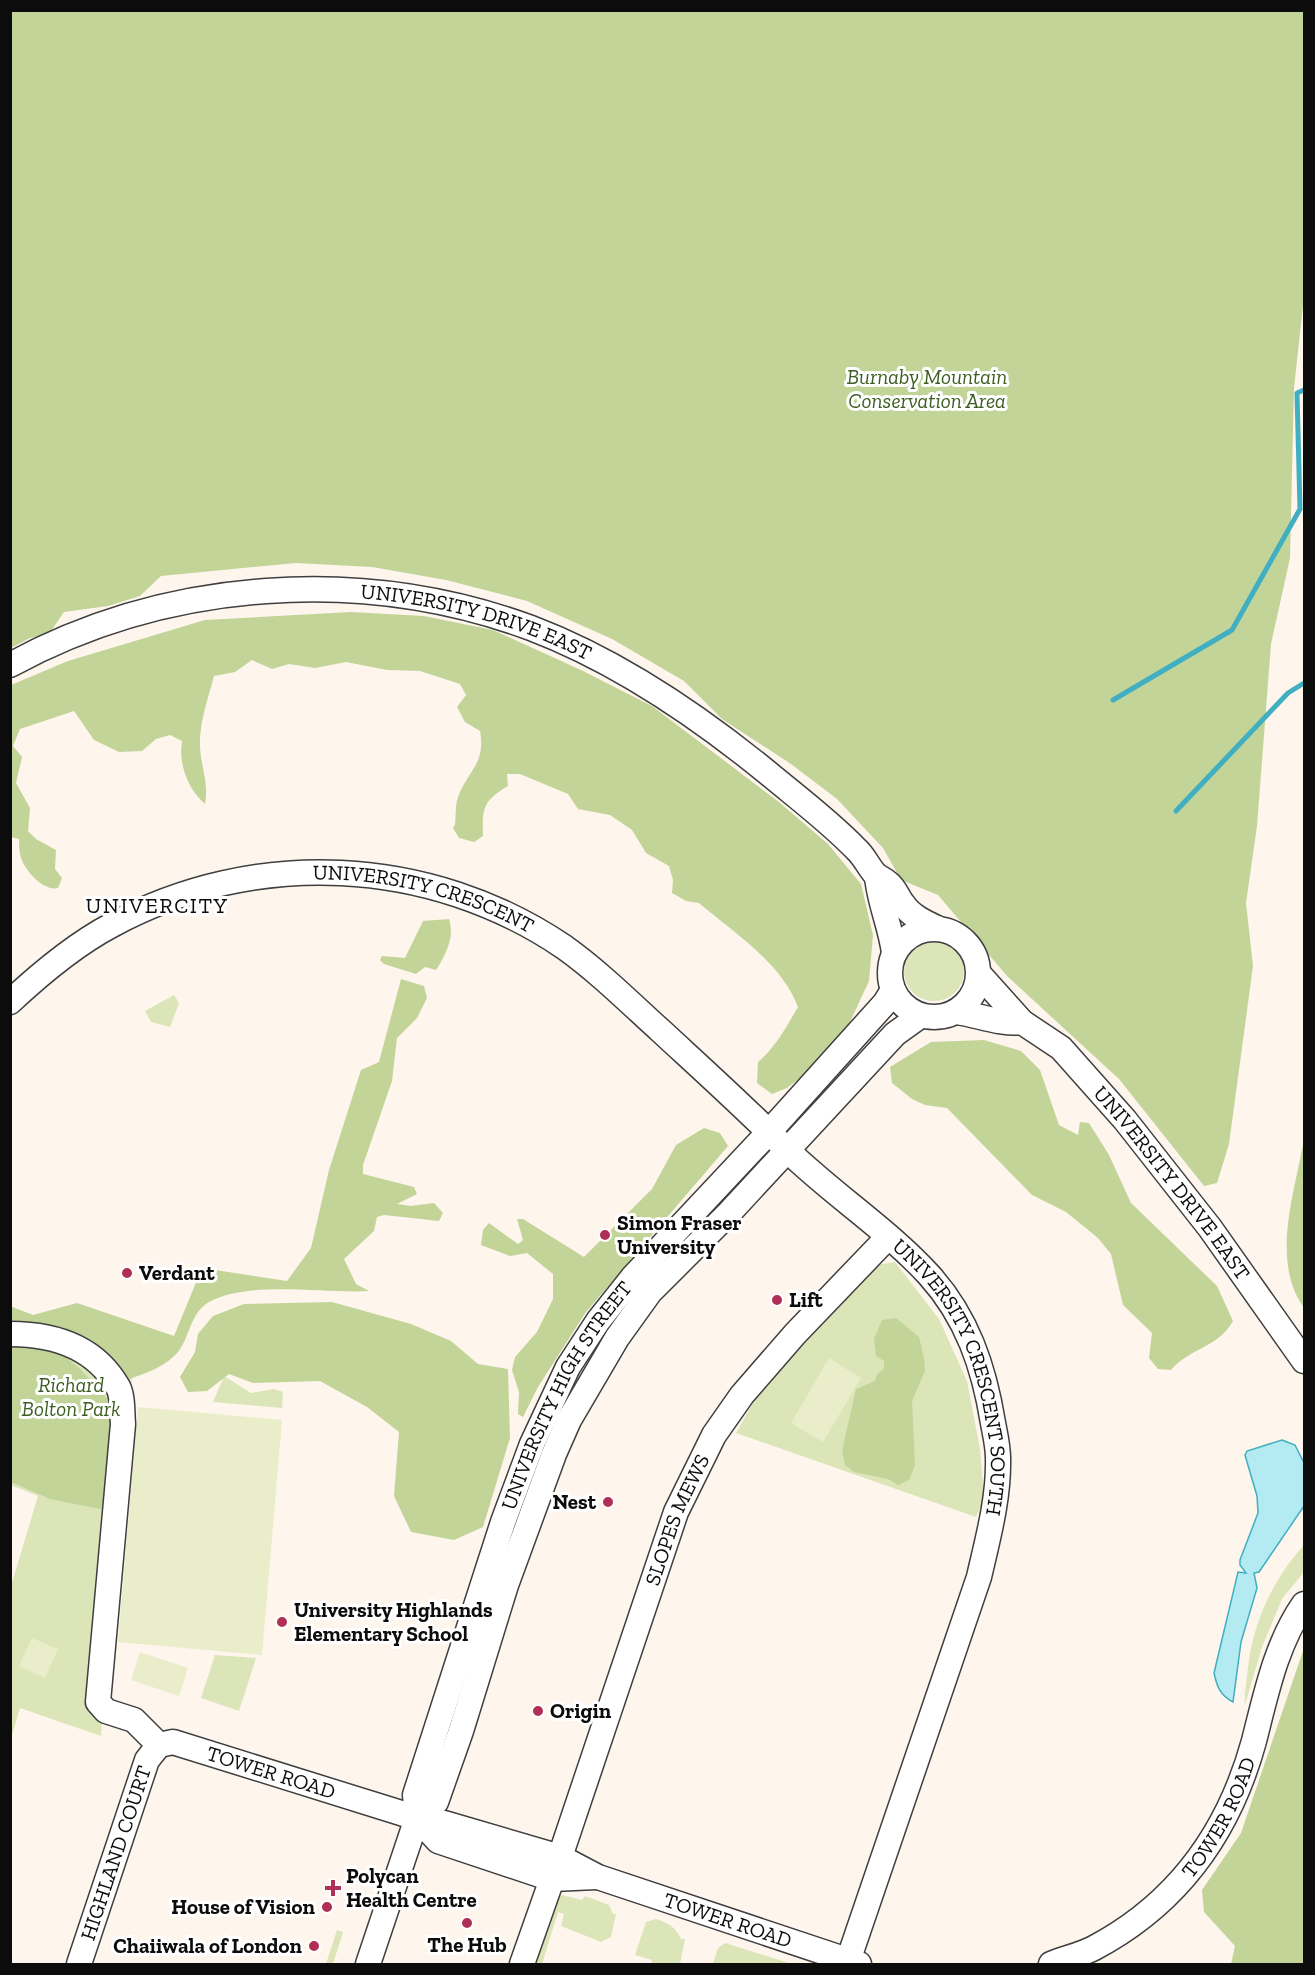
<svg xmlns="http://www.w3.org/2000/svg" width="1315" height="1975" viewBox="0 0 1315 1975" font-family="'Zilla Slab',serif">
	<rect width="100%" height="100%" fill="#fef5ec"/>
	<path fill="#dbe5b8" d="M904 971a30 30 0 1 1 60 0a30 30 0 1 1-60 0Z
		M 174,995 L 179,1003 L 170,1027 L 151,1022 L 145,1011 Z
		M 895,1262 L 939,1319 L 967,1381 L 980,1449 L 984,1499 L 976,1517 L 736,1433 L 758,1394 L 876,1265 Z
		M 11,1312 L 134,1354 L 101,1736 L 20,1708 L 11,1738 L 11,1586 L 38,1496 L 11,1485 Z
		M 224,1376 L 251,1393 L 274,1389 L 283,1392 L 282,1408 L 213,1402 Z
		M 1304,1545 L 1304,1572 L 1282,1599 L 1262,1647 L 1245,1705 C 1244,1696 1246,1686 1247,1677 C 1251,1627 1270,1583 1304,1545 Z
		M 215,1655 L 256,1658 L 239,1711 L 201,1698 Z
		M 562,1895 L 582,1900 L 585,1896 L 609,1905 L 613,1914 L 616,1914 L 611,1937 L 601,1942 L 561,1926 L 564,1914 L 558,1912 L 542,1964 L 528,1964 L 554,1898 Z
		M 656,1919 C 668,1923 676,1927 681,1939 L 685,1939 L 680,1964 L 651,1964 L 652,1960 L 635,1955 L 646,1922 Z
		M 337,1930 L 343,1932 L 333,1964 L 326,1964 Z
		M 725,1943 L 792,1964 L 793,1964 L 713,1964 L 718,1948 Z"/>
	<path fill="#c3d499" d="M 11,11 L 1304,11 L 1304,296 L 1294,388 L 1290,558 L 1271,644 L 1257,826 L 1246,903 L 1253,966 L 1229,1144 L 1217,1183 L 1204,1186 L 1119,1079 L 1007,976 L 938,895 L 901,880 L 883,848 L 837,799 L 791,764 L 722,719 L 684,681 L 612,639 L 527,601 L 446,580 L 372,567 L 296,563 L 161,576 L 140,596 L 108,606 L 64,612 L 49,634 L 30,638 L 11,648 Z
		M 351,612 L 424,616 L 493,630 L 581,670 L 652,706 L 779,802 L 828,844 L 861,884 L 873,935 L 869,981 L 850,1022 L 822,1061 L 787,1088 L 772,1094 L 757,1083 L 758,1062 C 776,1047 786,1027 798,1007 C 781,962 734,933 699,903 L 686,901 L 672,893 L 673,880 L 669,866 L 646,853 L 632,830 L 610,815 L 578,809 L 568,794 L 520,774 L 507,774 L 508,786 C 483,801 482,808 483,836 L 474,842 L 459,838 L 453,828 L 455,825 C 456,816 455,805 458,797 C 468,770 486,764 480,731 L 465,722 L 457,707 L 466,695 L 460,684 L 420,671 L 387,670 L 346,662 L 315,668 L 289,664 L 272,669 L 252,660 L 235,672 L 214,676 C 208,699 199,723 200,747 C 201,767 209,783 205,804 C 188,790 178,763 182,741 L 170,735 L 156,739 L 142,751 L 119,752 L 94,740 L 74,711 L 20,729 L 13,746 L 22,757 L 16,783 L 30,808 L 28,831 L 36,839 L 56,850 L 55,869 L 62,878 L 58,888 C 43,892 22,868 20,854 C 19,849 19,843 19,839 L 11,837 L 11,685 L 68,661 L 205,620 Z
		M 449,919 C 455,937 446,954 436,970 L 425,967 L 416,974 L 384,964 L 380,960 L 382,956 L 405,958 L 423,921 Z
		M 401,979 L 424,986 L 427,998 L 417,1018 L 397,1038 L 392,1081 L 363,1165 L 363,1174 L 414,1187 L 417,1194 L 397,1204 L 411,1206 L 434,1203 L 443,1213 L 439,1221 L 384,1215 L 377,1217 L 374,1231 L 344,1259 L 356,1284 L 369,1291 C 324,1294 249,1280 209,1302 C 190,1313 190,1337 178,1352 C 163,1369 142,1374 122,1382 L 11,1329 L 10,1306 L 33,1315 L 77,1303 L 174,1336 L 202,1268 L 287,1281 L 311,1248 L 329,1170 L 361,1070 L 379,1062 Z
		M 984,1040 L 1021,1051 L 1040,1070 L 1059,1125 L 1078,1135 L 1080,1122 L 1089,1123 L 1109,1155 L 1131,1203 L 1217,1286 L 1233,1321 C 1219,1347 1188,1349 1171,1370 L 1158,1369 L 1149,1358 L 1152,1333 L 1123,1305 L 1111,1254 L 1098,1238 L 1066,1212 L 1032,1195 L 947,1108 L 925,1105 L 912,1099 L 892,1083 L 890,1067 L 931,1042 Z
		M 704,1128 L 720,1133 L 728,1146 L 586,1312 L 538,1387 L 523,1417 L 518,1414 L 519,1392 L 512,1370 L 515,1357 L 537,1332 L 553,1299 L 553,1274 L 527,1253 L 510,1256 L 481,1245 L 483,1230 L 489,1223 L 518,1244 L 523,1240 L 517,1219 L 523,1219 L 584,1257 L 652,1189 L 676,1145 Z
		M 1304,1139 L 1304,1308 C 1270,1260 1295,1192 1304,1139 Z
		M 332,1302 L 411,1324 L 451,1341 L 478,1364 L 508,1369 L 510,1438 L 483,1527 L 454,1540 L 411,1532 L 394,1496 L 399,1432 L 367,1407 L 320,1381 L 253,1383 L 229,1374 L 207,1391 L 188,1392 L 180,1377 L 195,1352 L 198,1334 L 213,1316 L 244,1304 Z
		M 896,1318 L 919,1337 L 924,1358 L 925,1371 L 912,1401 L 915,1465 L 909,1480 L 898,1485 L 888,1479 L 854,1472 L 845,1465 L 842,1451 L 856,1389 L 875,1381 L 877,1374 L 884,1369 L 884,1361 L 876,1356 L 874,1339 L 882,1320 Z
		M 14,1345 L 59,1352 L 79,1368 L 102,1392 L 117,1414 L 114,1498 L 100,1509 L 50,1499 L 11,1482 L 11,1346 Z
		M 1304,1648 L 1304,1964 L 1231,1964 L 1235,1946 L 1204,1912 L 1202,1890 L 1241,1833 Z"/>
	<path fill="#e9edc9" d="M 829,1358 L 861,1378 L 823,1442 L 791,1423 Z
		M 138,1407 L 282,1420 L 262,1655 L 118,1642 Z
		M 32,1638 L 58,1649 L 45,1678 L 19,1666 Z
		M 140,1652 L 188,1668 L 179,1696 L 131,1680 Z"/>
	<path fill="#b4eaf1" stroke="#41afc2" stroke-width="1.5" d="M 1282,1440 L 1295,1445 L 1304,1463 L 1304,1506 L 1259,1572 L 1254,1573 L 1257,1588 L 1241,1642 L 1233,1702 C 1220,1695 1217,1687 1214,1673 L 1238,1572 L 1246,1573 L 1240,1565 L 1240,1560 L 1258,1513 L 1257,1496 L 1245,1455 L 1247,1451 Z"/>
	<g fill="none" stroke-linecap="round" stroke-linejoin="round">
		<path stroke="#41afc2" stroke-width="5" d="M 1113,700 L 1232,630 L 1300,509 L 1297,393 L 1304,390
			M 1176,811 L 1288,693 L 1304,683"/>
		<defs>
			<g id="minor">
				<path id="s1" d="M 10,665 C 168,579 362,566 531,628 C 618,661 697,715 768,773 C 798,798 829,821 856,849 C 864,856 868,866 875,874 C 879,878 884,879 888,883 C 895,888 898,898 903,904 C 911,916 924,922 937,928"/>
				<path d="M 877,876 C 879,902 891,927 894,953"/>
				<circle cx="934" cy="973" r="44"/>
				<path id="s2" d="M 979,974 L 1022,1022 L 1061,1048 L 1125,1120 L 1210,1228 L 1304,1361"/>
				<path id="s3" d="M 10,1002 C 41,973 74,945 112,925 C 254,848 430,856 564,947 C 599,972 629,1002 661,1031 C 701,1068 741,1104 780,1143 C 826,1190 884,1226 929,1275 C 967,1317 984,1367 993,1423 C 995,1434 998,1446 998,1458 C 999,1498 988,1538 979,1577 L 848,1961"/>
				<path d="M 957,1012 C 978,1015 1002,1025 1022,1022"/>
				<path d="M 10,1334 C 54,1334 95,1347 118,1387 C 123,1396 122,1413 123,1424 L 98,1702 L 106,1711 L 134,1720 L 159,1745"/>
				<path id="s4" d="M 159,1745 L 173,1742 L 417,1818 L 444,1823 L 560,1857 L 598,1877 L 859,1964"/>
				<path d="M 417,1818 L 436,1802 L 461,1731 L 506,1585 L 554,1454 L 569,1420 L 617,1338 L 650,1292 L 729,1213 L 895,1034 L 920,1016"/>
				<path d="M 417,1818 L 438,1841 L 552,1879 L 596,1877"/>
				<path id="s5" d="M 560,1857 L 676,1512 L 714,1435 L 742,1395 L 795,1334 L 888,1237"/>
				<path id="s6" d="M 79,1964 L 147,1760 L 159,1745"/>
				<path id="s7" d="M 368,1964 L 417,1818 L 415,1795 L 503,1522 L 532,1444 L 568,1367 L 598,1321 L 633,1277 L 769,1132 L 885,1003 L 893,990"/>
				<path d="M 522,1964 L 552,1879"/>
				<path id="s8" d="M 1051,1964 C 1065,1958 1081,1955 1094,1948 C 1179,1903 1229,1832 1254,1741 C 1266,1694 1276,1644 1304,1604"/>
			</g>
		</defs>
		<use href="#minor" stroke="#3f3f3f" stroke-width="27"/>
		<use href="#minor" stroke="#fff" stroke-width="24"/>
	</g>
	<g fill="#b02f56" stroke="#fff" stroke-width="2">
		<circle cx="605" cy="1235" r="6"/>
		<circle cx="127" cy="1273" r="6"/>
		<circle cx="777" cy="1300" r="6"/>
		<circle cx="608" cy="1502" r="6"/>
		<circle cx="282" cy="1622" r="6"/>
		<circle cx="538" cy="1711" r="6"/>
		<path d="M330 1879h6v6h6v6h-6v6h-6v-6h-6v-6h6z"/>
		<circle cx="327" cy="1907" r="6"/>
		<circle cx="467" cy="1923" r="6"/>
		<circle cx="314" cy="1946" r="6"/>
	</g>
	<g text-anchor="middle" stroke-width="6" stroke-linejoin="round" paint-order="stroke">
		<g font-size="21" font-style="italic" fill="#3d5e22" stroke="#fff">
			<text x="927" y="384">Burnaby Mountain<tspan x="927" dy="24">Conservation Area</tspan></text>
			<text x="71" y="1392">Richard<tspan x="71" dy="24">Bolton Park</tspan></text>
		</g>
		<g font-size="21" fill="#0c0c0c" stroke="#fff">
			<text dy="7" stroke="none"><textPath href="#s1" startOffset="483">UNIVERSITY DRIVE EAST</textPath></text>
			<text dy="7" stroke="none"><textPath href="#s3" startOffset="452">UNIVERSITY CRESCENT</textPath></text>
			<text dy="7" stroke="none"><textPath href="#s2" startOffset="286">UNIVERSITY DRIVE EAST</textPath></text>
			<text dy="7" stroke="none"><textPath href="#s3" startOffset="1200">UNIVERSITY CRESCENT SOUTH</textPath></text>
			<text dy="7" stroke="none"><textPath href="#s7" startOffset="606">UNIVERSITY HIGH STREET</textPath></text>
			<text dy="7" stroke="none"><textPath href="#s5" startOffset="357">SLOPES MEWS</textPath></text>
			<text dy="7" stroke="none"><textPath href="#s4" startOffset="117">TOWER ROAD</textPath></text>
			<text dy="7" stroke="none"><textPath href="#s8" startOffset="231">TOWER ROAD</textPath></text>
			<text dy="7" stroke="none"><textPath href="#s6" startOffset="117">HIGHLAND COURT</textPath></text>
			<text dy="7" stroke="none"><textPath href="#s4" startOffset="598">TOWER ROAD</textPath></text>
		</g>
		<g font-size="21" font-weight="bold" fill="#0c0c0c" stroke="#fff" text-anchor="start">
			<text x="617" y="1230">Simon Fraser<tspan x="617" dy="24">University</tspan></text>
			<text x="139" y="1280">Verdant</text>
			<text x="789" y="1307">Lift</text>
			<text x="596" y="1509" text-anchor="end">Nest</text>
			<text x="294" y="1617">University Highlands<tspan x="294" dy="24">Elementary School</tspan></text>
			<text x="550" y="1718">Origin</text>
			<text x="346" y="1883">Polycan<tspan x="346" dy="24">Health Centre</tspan></text>
			<text x="315" y="1914" text-anchor="end">House of Vision</text>
			<text x="467" y="1952" text-anchor="middle">The Hub</text>
			<text x="302" y="1953" text-anchor="end">Chaiiwala of London</text>
		</g>
		<g font-size="22" letter-spacing="1.5" fill="#0c0c0c" stroke="#fff">
			<text x="157" y="913">UNIVERCITY</text>
		</g>
	</g>
	<rect width="1315" height="1975" fill="none" stroke="#0c0c0c" stroke-width="24"/>
</svg>
